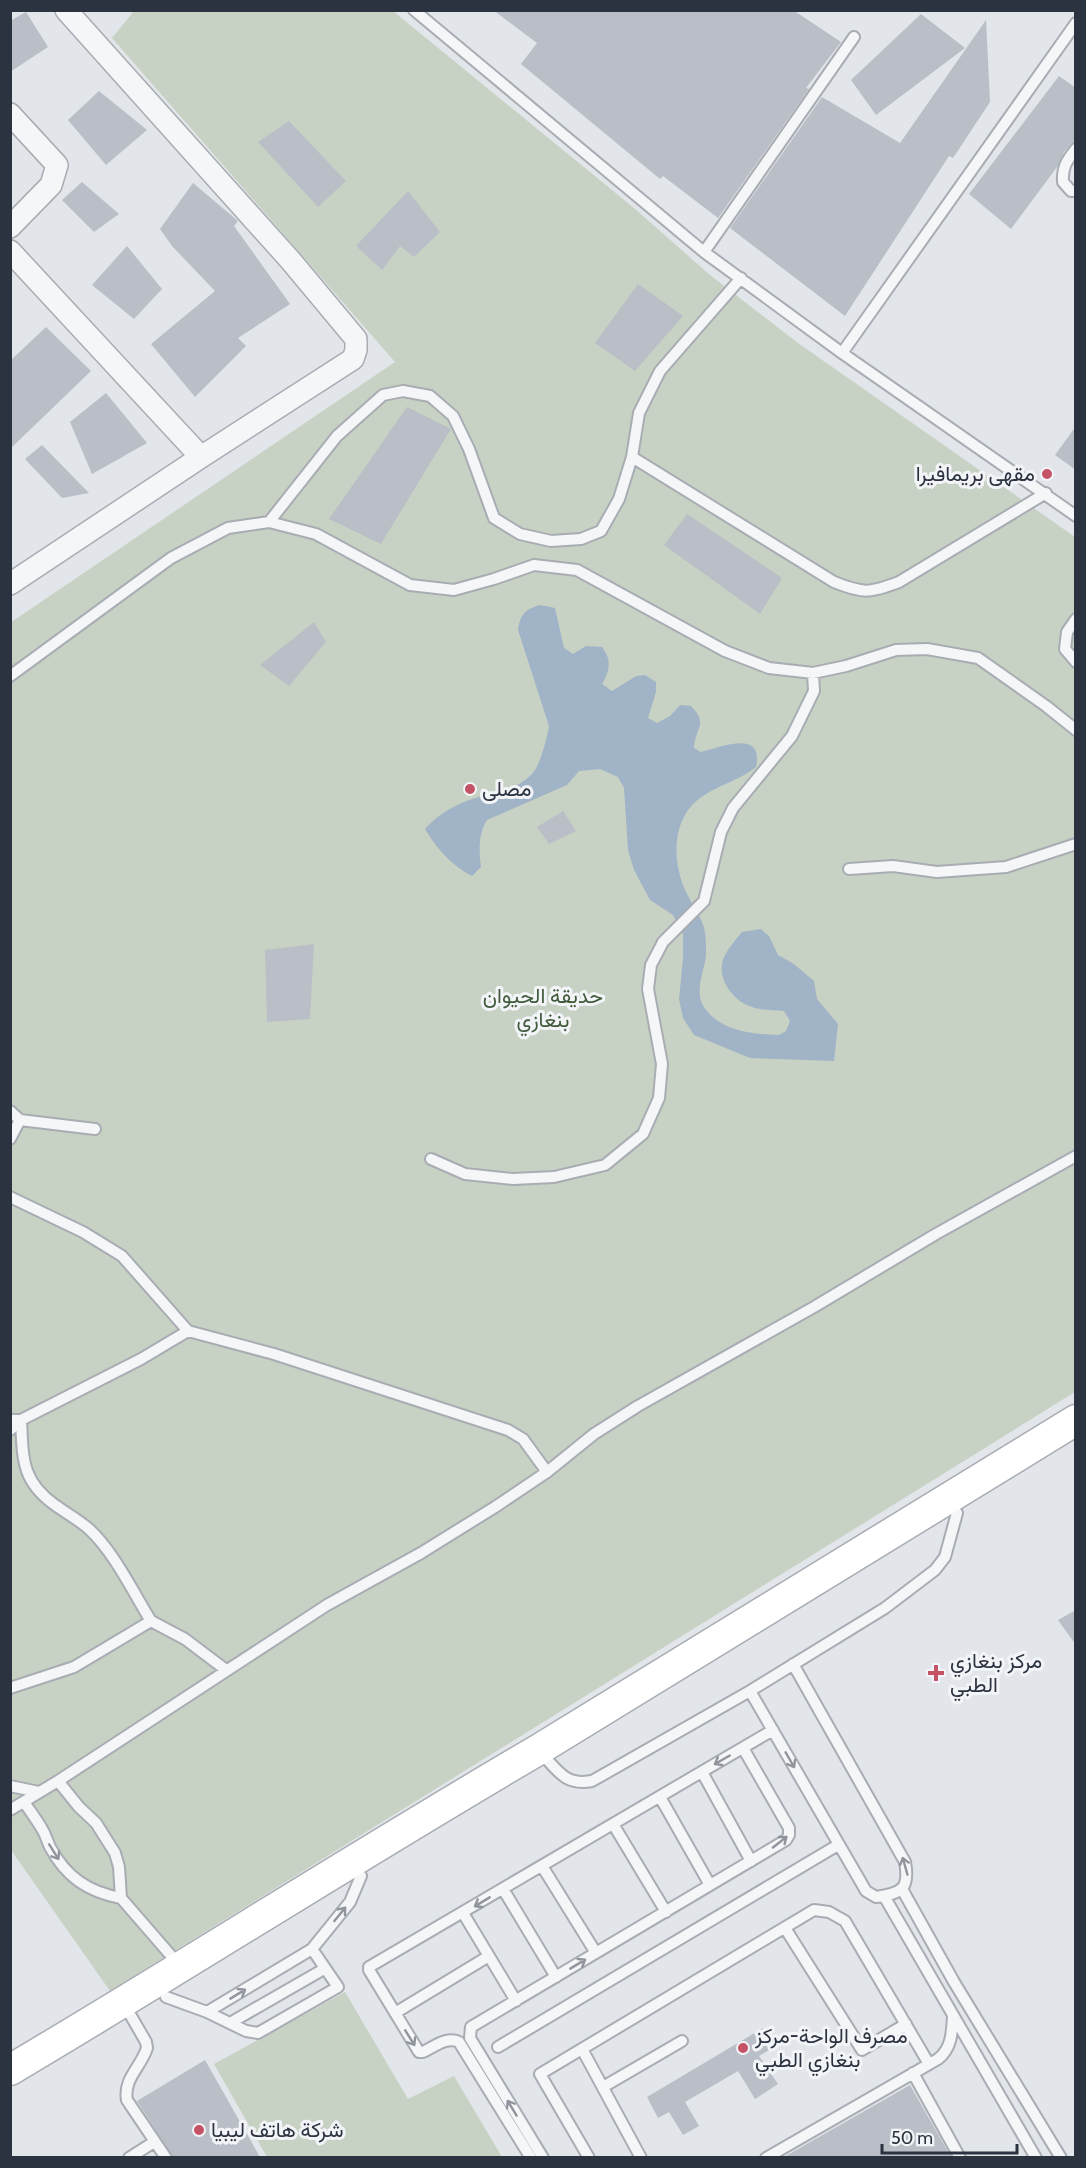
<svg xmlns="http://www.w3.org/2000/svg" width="1086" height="2168" viewBox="0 0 1086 2168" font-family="Cabin,Vazirmatn,sans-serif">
	<rect width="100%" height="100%" fill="#e2e5e9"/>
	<path fill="#c8d2c4" d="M 134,11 L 393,11 L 634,208 L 710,275 L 798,343 L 1075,537 L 1075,1392 L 110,1991 L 11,1850 L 10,623 L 395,362 L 112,38 Z
		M 345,1992 L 408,2099 L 454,2076 L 502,2157 L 267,2157 L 214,2064 Z"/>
	<path fill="#a1b3c6" d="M 540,605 L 555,608 L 564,648 L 573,654 L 586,646 L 602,647 C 612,660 610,671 602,684 L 612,691 L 636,676 L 645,675 L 656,682 L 656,692 L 648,718 L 657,723 L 670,716 L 680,705 L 691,706 C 709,725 695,727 694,748 L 701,752 C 722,747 764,729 756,767 C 733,786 697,788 683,819 C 672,841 676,873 687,894 C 693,906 703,919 705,932 C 706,939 706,947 706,955 C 704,975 692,993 707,1011 C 724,1032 754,1034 779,1035 L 786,1031 L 790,1021 L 784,1011 C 775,1010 759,1010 752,1007 C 735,1002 719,982 722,964 C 724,952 735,941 742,932 L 761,929 L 769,936 L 778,955 L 794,964 L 814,981 L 817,999 L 838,1024 L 834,1061 L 750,1058 L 694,1035 L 683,1018 L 679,999 L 683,958 L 683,934 L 673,915 L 650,900 L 634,870 L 628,850 L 624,788 L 618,777 L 600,769 L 579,771 L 567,785 L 487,820 C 478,835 479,850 481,867 L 472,876 C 452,866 437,849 425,829 C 437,815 454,805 472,799 C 492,792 516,791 532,774 C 540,766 547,738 549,726 L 518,630 C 520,614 526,609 540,605 Z"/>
	<path fill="#babec6" d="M 493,10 L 793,10 L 841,42 L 806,88 L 809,89 L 718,218 L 663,176 L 660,179 L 521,64 L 537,43 Z
		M 26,12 L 48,47 L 10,72 L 10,21 Z
		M 921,14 L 965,48 L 876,115 L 851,80 Z
		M 986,20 L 990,102 L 953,158 L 949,156 L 845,316 L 730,228 L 822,97 L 900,143 Z
		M 1059,76 L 1076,88 L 1076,142 L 1071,144 L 1064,152 L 1057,167 L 1011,229 L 969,194 Z
		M 99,91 L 147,130 L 106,165 L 68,120 Z
		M 289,121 L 346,181 L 318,207 L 258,142 Z
		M 82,182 L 119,214 L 94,232 L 62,200 Z
		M 193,183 L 238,221 L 234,226 L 290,304 L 238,338 L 246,346 L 195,397 L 151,344 L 215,291 L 172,246 L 160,229 Z
		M 408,191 L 440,232 L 414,257 L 400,246 L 382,270 L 356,246 Z
		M 127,246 L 162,289 L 134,319 L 92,285 Z
		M 638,284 L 683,316 L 635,371 L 595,343 Z
		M 46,327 L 91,371 L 10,449 L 10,361 Z
		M 106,393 L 147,443 L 92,474 L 70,422 Z
		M 407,407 L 451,429 L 381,544 L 329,519 Z
		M 1076,426 L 1076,470 L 1055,455 Z
		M 42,445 L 89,493 L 62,498 L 25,459 Z
		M 687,514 L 782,578 L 760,614 L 664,545 Z
		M 314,622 L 326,642 L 289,686 L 260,665 Z
		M 563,811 L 576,831 L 549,844 L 537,827 Z
		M 314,944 L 310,1019 L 267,1022 L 265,950 Z
		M 1076,1610 L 1076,1645 L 1058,1620 Z
		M 763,2028 L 774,2047 L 759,2056 L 778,2084 L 755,2099 L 738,2071 L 685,2102 L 699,2126 L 683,2135 L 669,2112 L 658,2118 L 647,2097 Z
		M 205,2060 L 260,2157 L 173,2157 L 137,2101 Z
		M 910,2085 L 951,2157 L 784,2157 Z"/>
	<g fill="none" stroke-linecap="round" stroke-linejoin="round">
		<defs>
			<path id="service" d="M 414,10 L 704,252 L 842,353 L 1076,516
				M 1076,149 C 1067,160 1062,167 1063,182 L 1071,191 L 1076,191
				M 704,252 L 854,37
				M 842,353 L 1076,23
				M 632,457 L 834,582 C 864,594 870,593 899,582 L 1046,493
				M 269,522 L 337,436 L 383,395 L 403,391 L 430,396 L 453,416 L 469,449 L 494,518 L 520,534 L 551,541 L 581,539 L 601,531 L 619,499 L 632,457 L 639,413 L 660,371 L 741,278
				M 1076,619 L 1067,632 L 1065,649 L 1076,662
				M 10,676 L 171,558 L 228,528 L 269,522 L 316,534 L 410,585 L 454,590 L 494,579 L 534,565 L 577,570 L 725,651 L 769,668 L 813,673 L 846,666 L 896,650 L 927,649 L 978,658 L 1046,706 L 1076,730
				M 849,869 L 893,866 L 937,872 L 1006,867 L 1076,844
				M 10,1111 L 20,1120 L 95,1129
				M 10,1139 L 20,1120
				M 431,1159 L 465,1174 L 513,1179 L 554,1177 L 605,1165 L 643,1134 L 659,1098 L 662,1064 L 648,989 L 651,965 L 663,942 L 704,901 L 721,832 L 733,808 L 792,736 L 814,691 L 813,673
				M 10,1197 L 83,1232 L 122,1256 L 188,1331 L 141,1359 L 21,1420 L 10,1430
				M 188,1331 L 274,1354 L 508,1430 L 523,1439 L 547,1472
				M 10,1420 L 21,1420 C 23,1458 21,1481 55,1505 C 66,1513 79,1520 89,1529 C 114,1552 133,1592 151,1621 L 74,1667 L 10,1688
				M 151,1621 L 185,1639 L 226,1670
				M 750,1691 L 866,1891 L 876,1897 C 902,1893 910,1889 905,1862 L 793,1664
				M 539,1751 C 558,1770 564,1786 592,1781 L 750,1691 L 885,1608 L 935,1570 L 945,1557 L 957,1513
				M 702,1772 L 751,1861
				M 58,1781 L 79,1807 L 96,1823 L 115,1853 L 119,1867 L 121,1898 L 180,1966
				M 10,1786 L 39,1792
				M 660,1797 L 710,1885
				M 24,1802 C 30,1811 37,1820 42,1829 C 46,1835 47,1841 50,1847 C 66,1877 88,1892 121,1898
				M 10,1810 L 58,1781 L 327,1605 L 421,1553 L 495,1507 L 547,1472 L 594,1434 L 638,1406 L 814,1307 L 936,1234 L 1076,1156
				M 613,1824 L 666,1912
				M 542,1866 L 596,1953
				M 503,1889 L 556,1977
				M 902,1889 L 954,1982 L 1061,2158
				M 884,1896 L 1036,2158
				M 463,1913 L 516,2001
				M 785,1928 L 862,2050 L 906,2024
				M 166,1997 L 207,2012 L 312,1949 L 350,1902 L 361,1876
				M 207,2012 L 246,2031 L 258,2033 L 338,1987 L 312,1949
				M 395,2013 L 489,1956
				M 131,2016 L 146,2042 L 147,2048 C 141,2067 123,2079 127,2100 L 166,2158
				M 230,2023 L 324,1969
				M 498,2047 L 838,1845
				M 582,2049 L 641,2158
				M 913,2073 L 960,2158
				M 603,2087 L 682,2041
				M 129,2158 L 154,2142
				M 531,2158 L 459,2042 C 447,2036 434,2047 423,2052 L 419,2052 L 369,1970 L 369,1967 L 773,1730
				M 543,2158 L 470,2038 L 471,2027 L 786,1840 L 789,1835 L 789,1828 L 743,1748
				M 589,2158 L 540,2074 L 814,1910 L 829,1912 L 845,1921 L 929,2064
				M 766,2158 L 938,2059 C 952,2048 952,2032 953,2016"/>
			<path id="minor" d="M 10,114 L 57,165 L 51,185 L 10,227
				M 10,251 L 201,457
				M 10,584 L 201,457 L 353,359 L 356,350 L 356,339 L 291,261 L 66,10"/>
			<path id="secondary" d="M 10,2070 C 187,1965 360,1854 538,1750 L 1076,1420"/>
		</defs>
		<use href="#service" stroke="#a8acb3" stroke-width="14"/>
		<use href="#minor" stroke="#a8acb3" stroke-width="24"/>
		<use href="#secondary" stroke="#a8acb3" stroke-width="33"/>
		<use href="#service" stroke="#f5f6f8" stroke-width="10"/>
		<use href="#minor" stroke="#f5f6f8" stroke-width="21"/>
		<use href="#secondary" stroke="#fff" stroke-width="30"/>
	</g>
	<defs><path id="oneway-shaft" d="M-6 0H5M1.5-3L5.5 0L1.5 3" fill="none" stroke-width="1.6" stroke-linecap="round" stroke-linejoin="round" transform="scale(1.5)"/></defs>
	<g stroke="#90949c">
		<use href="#oneway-shaft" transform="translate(722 1760) rotate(150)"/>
		<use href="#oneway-shaft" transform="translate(790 1760) rotate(60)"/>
		<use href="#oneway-shaft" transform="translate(780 1842) rotate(-38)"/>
		<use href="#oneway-shaft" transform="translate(54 1852) rotate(58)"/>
		<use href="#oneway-shaft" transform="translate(905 1866) rotate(-106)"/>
		<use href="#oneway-shaft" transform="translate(482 1902) rotate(149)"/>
		<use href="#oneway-shaft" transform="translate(340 1914) rotate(-51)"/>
		<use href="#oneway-shaft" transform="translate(578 1964) rotate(-31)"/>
		<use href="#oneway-shaft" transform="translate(238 1994) rotate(-31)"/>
		<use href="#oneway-shaft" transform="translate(410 2038) rotate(58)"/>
		<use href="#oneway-shaft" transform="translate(512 2108) rotate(-121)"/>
	</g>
	<g fill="#c35365" stroke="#f2f4f7" stroke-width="2">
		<circle cx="1047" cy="474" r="6"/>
		<circle cx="470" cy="789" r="6"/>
		<path d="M933 1664h6v6h6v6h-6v6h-6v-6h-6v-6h6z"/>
		<circle cx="743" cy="2048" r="6"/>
		<circle cx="199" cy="2130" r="6"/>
	</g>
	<g text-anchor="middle" stroke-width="6" stroke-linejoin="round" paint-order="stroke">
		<g font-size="21" fill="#2c3340" stroke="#f2f4f7" text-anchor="start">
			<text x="1035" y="481" text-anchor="end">مقهى بريمافيرا</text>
			<text x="482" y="796">مصلى</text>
			<text x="950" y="1668">مركز بنغازي<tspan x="950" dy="24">الطبي</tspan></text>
			<text x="755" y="2043">مصرف الواحة-مركز<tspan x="755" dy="24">بنغازي الطبي</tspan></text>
			<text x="211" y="2137">شركة هاتف ليبيا</text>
		</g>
		<g font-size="21" fill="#415a3a" stroke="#f2f4f7">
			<text x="543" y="1003">حديقة الحيوان<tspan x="543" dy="24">بنغازي</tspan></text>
		</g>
	</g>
	<rect width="1086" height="2168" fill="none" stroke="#2c3340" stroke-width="24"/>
	<path d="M882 2144v9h135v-9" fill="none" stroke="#2c3340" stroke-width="3"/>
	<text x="891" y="2144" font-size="18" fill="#2c3340" stroke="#f2f4f7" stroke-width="4.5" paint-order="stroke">50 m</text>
</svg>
